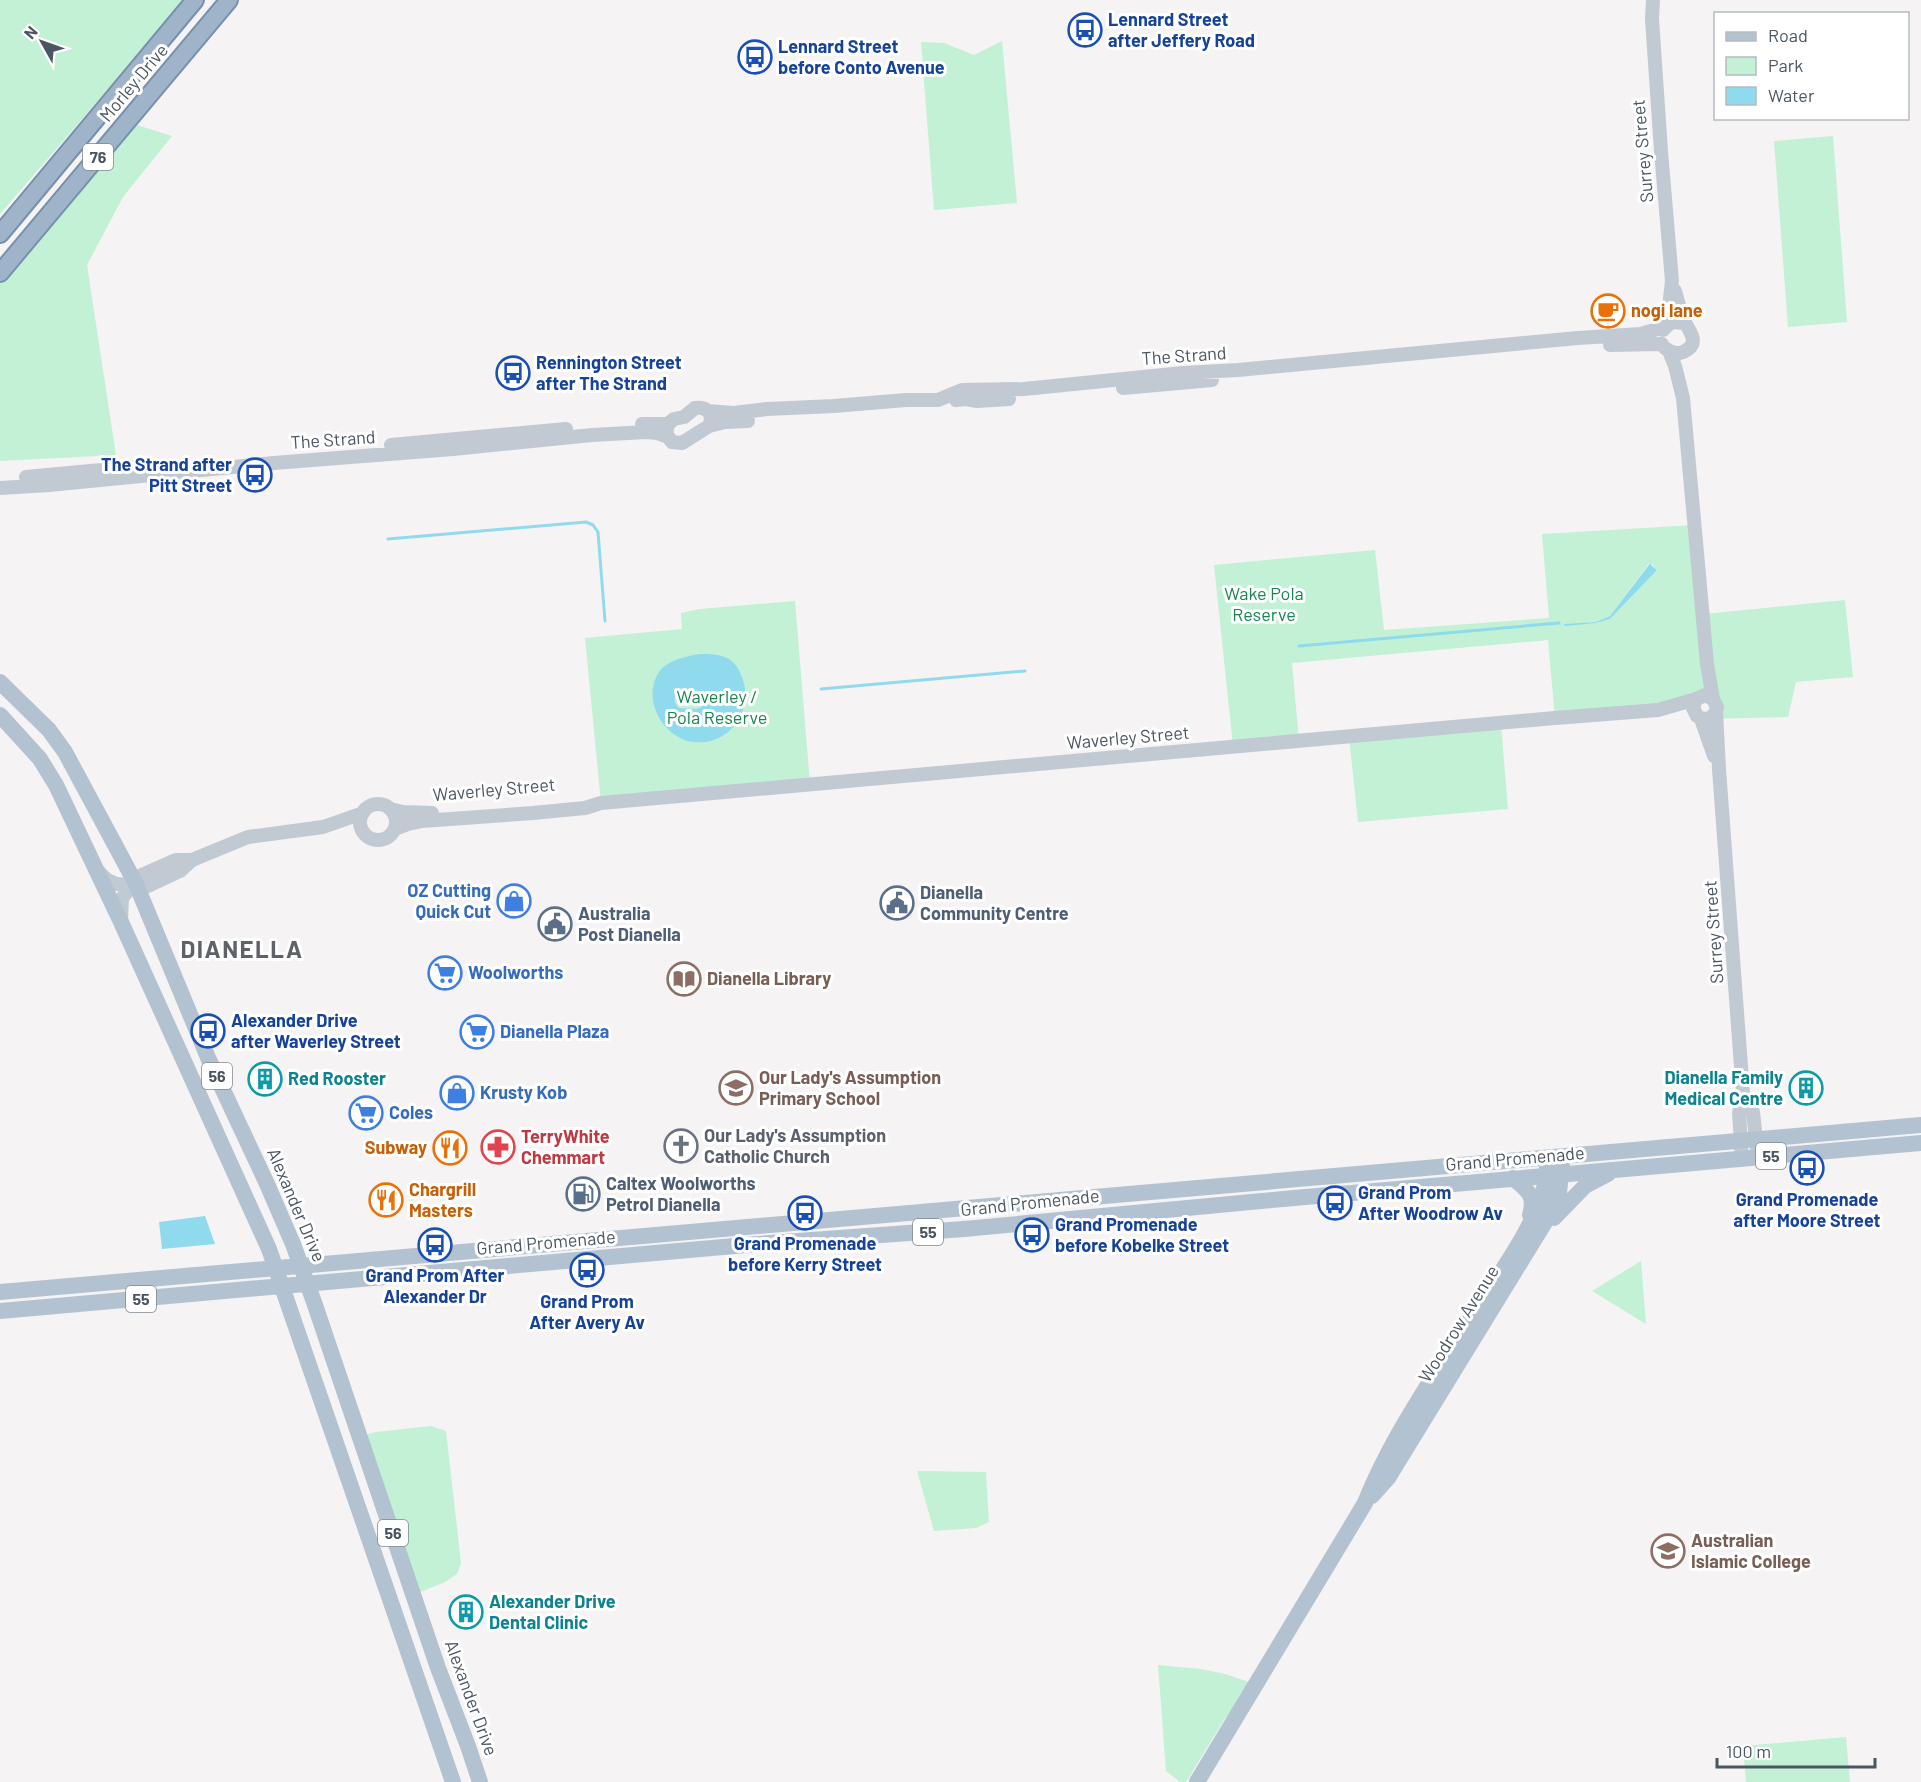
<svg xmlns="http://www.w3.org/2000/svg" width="1921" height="1782" viewBox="0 0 1921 1782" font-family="Barlow,sans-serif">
	<rect width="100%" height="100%" fill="#f5f3f3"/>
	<path fill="#c3f1d5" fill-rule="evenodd" d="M 0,0 L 185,0 L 0,214 Z
		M 1002,41 L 1017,203 L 934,210 L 921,42 L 944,43 L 974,55 Z
		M 137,125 L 172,136 L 123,197 L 87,265 L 116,455 L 0,461 L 0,284 Z
		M 1833,136 L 1847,322 L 1788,327 L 1774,141 Z
		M 1694,525 L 1704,614 L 1845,600 L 1853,677 L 1796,682 L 1788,717 L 1705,719 L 1716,702 L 1686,700 L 1555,718 L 1548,640 L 1292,663 L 1299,741 L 1233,746 L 1214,565 L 1375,550 L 1384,630 L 1549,618 L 1542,534 ZM 1650,562 L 1657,570 L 1610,619 L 1596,623 L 1565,625 L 1596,622 L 1610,616 Z
		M 795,601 L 810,784 L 601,803 L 585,638 L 682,629 L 681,613 L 700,609 Z
		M 1501,724 L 1508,809 L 1358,822 L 1349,737 Z
		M 1641,1261 L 1646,1324 L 1592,1291 Z
		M 431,1426 L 446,1431 L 461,1563 L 457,1574 L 445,1582 L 413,1595 L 361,1436 L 376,1432 Z
		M 917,1471 L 986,1472 L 989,1522 L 976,1528 L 934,1531 Z
		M 1158,1665 L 1201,1669 L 1225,1674 L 1255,1684 L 1224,1720 L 1186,1782 L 1180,1782 L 1166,1771 Z
		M 1846,1737 L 1850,1782 L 1746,1782 L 1743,1746 Z"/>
	<path fill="#90daee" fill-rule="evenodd" d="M 1651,562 L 1651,565 L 1657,570 L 1610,619 L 1596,623 L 1565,626 L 1564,624 L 1596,622 L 1610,616 Z
		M 700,654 C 709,654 719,654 727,658 C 733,660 739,669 741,675 C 756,708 731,746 693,742 C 663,738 641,699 659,672 C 667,660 687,656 700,654 ZM 682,691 L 703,693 L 706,698 L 702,707 L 696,709 L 679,708 L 675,703 L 675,697 Z
		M 205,1216 L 215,1244 L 162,1249 L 159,1222 Z"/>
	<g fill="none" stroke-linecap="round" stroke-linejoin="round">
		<path stroke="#90daee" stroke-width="3" d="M 388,539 L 586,522 L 593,525 L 598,532 L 605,621
			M 1299,646 L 1559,623
			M 821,689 L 1025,671"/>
		<defs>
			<path id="trunk" d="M 0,234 L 195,0
				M 0,273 L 229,0"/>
		</defs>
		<use href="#trunk" stroke="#7690ad" stroke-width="20"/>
		<path stroke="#c1cad2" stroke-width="14" d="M 1653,0 L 1652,19 L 1661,151 L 1672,281 L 1667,324
			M 1663,330 L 1671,322 L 1685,323
			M 1610,345 L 1662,344
			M 1665,348 C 1670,352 1676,355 1683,352 C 1703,343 1687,329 1684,320 C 1680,311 1678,301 1675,291
			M 1669,351 L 1675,366 L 1683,398 L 1707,664 L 1713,699 L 1717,707 C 1715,718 1706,722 1697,716 L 1693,708 L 1696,699 L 1705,695 L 1713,699
			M 1123,388 L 1212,380
			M 956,400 L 966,399 L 977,401 L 1009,399
			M 695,408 C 708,406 714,415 709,426 L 682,443 L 672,442 L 666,434 L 668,424 L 674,419 L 684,417 Z
			M 708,411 L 734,413 L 767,409 L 834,406 L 906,400 L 938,400 L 962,390 L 1024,389 L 1183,373 L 1238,370 L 1578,338 L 1641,334 L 1664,327
			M 642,424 L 668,424
			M 709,426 L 725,422 L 748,421
			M 391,445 L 566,429
			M 26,477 L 144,466
			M 0,488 L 49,485 L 274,463 L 453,449 L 592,435 L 646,432 L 657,433 L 668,437
			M 1716,711 L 1719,769 L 1743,1093 L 1739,1113 L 1742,1159
			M 1701,719 L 1714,756
			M360 822a18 18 0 1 1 36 0a18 18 0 1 1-36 0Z
			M 390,809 L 403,812 L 432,813
			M 395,829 L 408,824 L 422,821 L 533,813 L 585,808 L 601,803 L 1555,718 L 1658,710 L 1696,699
			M 97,870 L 107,880 L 116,884 L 148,886 L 180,871 L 192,860 L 248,837 L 323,827 L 363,813
			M 121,920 L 122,898 L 142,875 L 176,860 L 192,860
			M 1743,1093 L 1753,1112 L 1758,1157"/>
		<path stroke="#b3c2d1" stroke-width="16" d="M 0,682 L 49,730 L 65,752 L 136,884 L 209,1060 L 267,1184 L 293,1244 L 315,1305 L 438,1668 L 468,1746 L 480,1782
			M 0,715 L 40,759 L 56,785 L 121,922 L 269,1249 L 453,1782
			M 1513,1178 C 1527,1190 1536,1195 1530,1215
			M 1554,1218 L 1585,1186 L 1608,1174
			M 0,1292 L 1921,1125
			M 0,1311 L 757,1244 L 964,1229 L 1283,1199 L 1921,1143
			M 1372,1496 L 1388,1478 L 1550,1214 L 1559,1193 L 1562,1165
			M 1197,1782 L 1365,1503 C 1391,1437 1438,1370 1476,1310 C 1500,1273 1549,1208 1547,1165"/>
		<use href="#trunk" stroke="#9fb4c9" stroke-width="16"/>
	</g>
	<defs>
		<symbol id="bus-ring" viewBox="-11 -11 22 22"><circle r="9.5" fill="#fff" stroke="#1a4fb4" stroke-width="1.5"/><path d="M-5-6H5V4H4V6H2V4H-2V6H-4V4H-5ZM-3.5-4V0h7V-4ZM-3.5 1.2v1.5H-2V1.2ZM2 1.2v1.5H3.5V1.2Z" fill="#1a4fb4"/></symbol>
		<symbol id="cafe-ring" viewBox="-11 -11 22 22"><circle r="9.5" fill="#fff" stroke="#e8710a" stroke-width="1.5"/><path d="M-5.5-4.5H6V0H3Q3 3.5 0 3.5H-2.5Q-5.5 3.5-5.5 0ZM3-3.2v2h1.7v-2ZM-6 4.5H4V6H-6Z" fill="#e8710a"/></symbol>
		<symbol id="shop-ring" viewBox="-11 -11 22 22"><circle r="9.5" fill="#fff" stroke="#3f7fe0" stroke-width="1.5"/><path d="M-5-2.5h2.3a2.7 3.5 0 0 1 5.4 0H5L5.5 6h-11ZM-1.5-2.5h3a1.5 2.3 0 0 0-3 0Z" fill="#3f7fe0"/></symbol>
		<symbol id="civic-ring" viewBox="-11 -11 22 22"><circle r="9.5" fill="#fff" stroke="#5c6f8a" stroke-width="1.5"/><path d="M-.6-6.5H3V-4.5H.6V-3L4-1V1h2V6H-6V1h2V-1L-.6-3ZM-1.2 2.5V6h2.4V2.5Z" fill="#5c6f8a"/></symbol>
		<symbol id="supermarket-ring" viewBox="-11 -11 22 22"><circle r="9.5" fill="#fff" stroke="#3f7fe0" stroke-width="1.5"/><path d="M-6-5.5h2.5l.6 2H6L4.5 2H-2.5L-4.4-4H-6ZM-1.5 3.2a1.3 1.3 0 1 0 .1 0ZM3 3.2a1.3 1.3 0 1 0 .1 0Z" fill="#3f7fe0"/></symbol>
		<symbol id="library-ring" viewBox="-11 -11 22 22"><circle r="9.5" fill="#fff" stroke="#8d6e63" stroke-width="1.5"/><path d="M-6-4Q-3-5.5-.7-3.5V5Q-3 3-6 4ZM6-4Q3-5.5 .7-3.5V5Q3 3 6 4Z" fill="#8d6e63"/></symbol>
		<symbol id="building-ring" viewBox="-11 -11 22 22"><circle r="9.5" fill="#fff" stroke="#0f9aa8" stroke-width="1.5"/><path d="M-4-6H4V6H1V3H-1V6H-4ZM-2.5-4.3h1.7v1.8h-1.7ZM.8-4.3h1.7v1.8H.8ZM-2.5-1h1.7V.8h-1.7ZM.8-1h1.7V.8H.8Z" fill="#0f9aa8"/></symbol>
		<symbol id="school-ring" viewBox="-11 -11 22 22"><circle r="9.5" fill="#fff" stroke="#8d6e63" stroke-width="1.5"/><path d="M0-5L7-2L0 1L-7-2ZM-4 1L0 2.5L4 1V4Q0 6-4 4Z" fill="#8d6e63"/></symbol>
		<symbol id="church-ring" viewBox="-11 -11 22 22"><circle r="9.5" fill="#fff" stroke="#6b7280" stroke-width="1.5"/><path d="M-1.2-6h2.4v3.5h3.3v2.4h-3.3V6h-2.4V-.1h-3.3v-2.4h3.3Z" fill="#6b7280"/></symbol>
		<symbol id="pharmacy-ring" viewBox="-11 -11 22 22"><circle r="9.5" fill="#fff" stroke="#e0444e" stroke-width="1.5"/><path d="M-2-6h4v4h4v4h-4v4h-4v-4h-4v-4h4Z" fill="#e0444e"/></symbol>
		<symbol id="restaurant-ring" viewBox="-11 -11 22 22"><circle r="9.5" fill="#fff" stroke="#e8710a" stroke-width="1.5"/><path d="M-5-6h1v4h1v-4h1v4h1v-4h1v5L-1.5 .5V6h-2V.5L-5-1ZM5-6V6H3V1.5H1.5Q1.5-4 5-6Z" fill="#e8710a"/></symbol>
		<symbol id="fuel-ring" viewBox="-11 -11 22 22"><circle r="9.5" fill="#fff" stroke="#5c6f8a" stroke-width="1.5"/><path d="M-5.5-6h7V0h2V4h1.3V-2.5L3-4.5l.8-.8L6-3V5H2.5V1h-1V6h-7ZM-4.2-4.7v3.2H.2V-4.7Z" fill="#5c6f8a"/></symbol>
	</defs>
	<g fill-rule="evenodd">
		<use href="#bus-ring" x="1066" y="11" width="38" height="38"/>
		<use href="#bus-ring" x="736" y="38" width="38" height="38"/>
		<use href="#cafe-ring" x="1589" y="292" width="38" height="38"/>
		<use href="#bus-ring" x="494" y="354" width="38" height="38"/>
		<use href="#bus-ring" x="236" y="456" width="38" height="38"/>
		<use href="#shop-ring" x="495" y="882" width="38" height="38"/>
		<use href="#civic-ring" x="878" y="884" width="38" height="38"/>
		<use href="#civic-ring" x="536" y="905" width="38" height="38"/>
		<use href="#supermarket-ring" x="426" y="954" width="38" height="38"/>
		<use href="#library-ring" x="665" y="960" width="38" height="38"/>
		<use href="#bus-ring" x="189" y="1012" width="38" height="38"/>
		<use href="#supermarket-ring" x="458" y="1013" width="38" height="38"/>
		<use href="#building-ring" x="246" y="1060" width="38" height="38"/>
		<use href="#school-ring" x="717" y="1069" width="38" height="38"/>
		<use href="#building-ring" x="1787" y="1069" width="38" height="38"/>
		<use href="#shop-ring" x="438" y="1074" width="38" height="38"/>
		<use href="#supermarket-ring" x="347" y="1094" width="38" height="38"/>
		<use href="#church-ring" x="662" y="1127" width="38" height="38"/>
		<use href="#pharmacy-ring" x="479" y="1128" width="38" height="38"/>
		<use href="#restaurant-ring" x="431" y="1129" width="38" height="38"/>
		<use href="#bus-ring" x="1788" y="1149" width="38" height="38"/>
		<use href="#fuel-ring" x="564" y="1175" width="38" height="38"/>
		<use href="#restaurant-ring" x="367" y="1181" width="38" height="38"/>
		<use href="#bus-ring" x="1316" y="1184" width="38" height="38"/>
		<use href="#bus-ring" x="786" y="1194" width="38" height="38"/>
		<use href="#bus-ring" x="1013" y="1216" width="38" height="38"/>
		<use href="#bus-ring" x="416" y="1226" width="38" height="38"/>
		<use href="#bus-ring" x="568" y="1251" width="38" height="38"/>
		<use href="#school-ring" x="1649" y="1532" width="38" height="38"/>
		<use href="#building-ring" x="447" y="1593" width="38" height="38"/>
	</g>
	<g text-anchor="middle" stroke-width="6" stroke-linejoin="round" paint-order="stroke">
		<g fill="#fff" stroke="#808990" stroke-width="1.5">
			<rect x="83" y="144" width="30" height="26" rx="4.5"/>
			<rect x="202" y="1063" width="30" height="26" rx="4.5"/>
			<rect x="1756" y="1143" width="30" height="26" rx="4.5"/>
			<rect x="913" y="1219" width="30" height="26" rx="4.5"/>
			<rect x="126" y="1286" width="30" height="26" rx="4.5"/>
			<rect x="378" y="1520" width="30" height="26" rx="4.5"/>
		</g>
		<g font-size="16" font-weight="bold" fill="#4a5661">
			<text x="98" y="163">76</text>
			<text x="217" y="1082">56</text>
			<text x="1771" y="1162">55</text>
			<text x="928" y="1238">55</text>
			<text x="141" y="1305">55</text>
			<text x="393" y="1539">56</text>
		</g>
		<g font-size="18" font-weight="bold" fill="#164399" stroke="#fff" text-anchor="start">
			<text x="1108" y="26">Lennard Street<tspan x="1108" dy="21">after Jeffery Road</tspan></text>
			<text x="778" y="53">Lennard Street<tspan x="778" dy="21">before Conto Avenue</tspan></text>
			<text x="536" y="369">Rennington Street<tspan x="536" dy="21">after The Strand</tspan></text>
			<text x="232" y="471" text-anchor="end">The Strand after<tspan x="232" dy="21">Pitt Street</tspan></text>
			<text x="231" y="1027">Alexander Drive<tspan x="231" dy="21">after Waverley Street</tspan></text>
			<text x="1358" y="1199">Grand Prom<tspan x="1358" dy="21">After Woodrow Av</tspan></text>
			<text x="1807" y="1206" text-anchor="middle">Grand Promenade<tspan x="1807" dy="21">after Moore Street</tspan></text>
			<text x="1055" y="1231">Grand Promenade<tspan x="1055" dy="21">before Kobelke Street</tspan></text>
			<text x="805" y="1250" text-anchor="middle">Grand Promenade<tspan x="805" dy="21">before Kerry Street</tspan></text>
			<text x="435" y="1282" text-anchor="middle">Grand Prom After<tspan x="435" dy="21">Alexander Dr</tspan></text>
			<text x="587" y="1308" text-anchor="middle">Grand Prom<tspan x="587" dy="21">After Avery Av</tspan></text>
		</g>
		<g font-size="18" fill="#4a5661" stroke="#fff">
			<text transform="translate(134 83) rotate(-50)" y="6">Morley Drive</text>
			<text transform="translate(1643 151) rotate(-95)" y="6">Surrey Street</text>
			<text transform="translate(1184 356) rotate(-4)" y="6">The Strand</text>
			<text transform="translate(333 440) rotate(-4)" y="6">The Strand</text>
			<text transform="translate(1128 738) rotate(-5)" y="6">Waverley Street</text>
			<text transform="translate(494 790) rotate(-5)" y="6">Waverley Street</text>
			<text transform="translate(1714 932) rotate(-94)" y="6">Surrey Street</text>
			<text transform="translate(1515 1159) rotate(-5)" y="6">Grand Promenade</text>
			<text transform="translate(1030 1203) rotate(-6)" y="6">Grand Promenade</text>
			<text transform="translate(296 1205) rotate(67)" y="6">Alexander Drive</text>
			<text transform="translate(546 1243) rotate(-5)" y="6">Grand Promenade</text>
			<text transform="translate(1459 1324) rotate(-58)" y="6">Woodrow Avenue</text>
			<text transform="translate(471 1698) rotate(70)" y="6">Alexander Drive</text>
		</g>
		<g font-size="18" font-weight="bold" fill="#c56008" stroke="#fff" text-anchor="start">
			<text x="1631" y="317">nogi lane</text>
			<text x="427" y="1154" text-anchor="end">Subway</text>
			<text x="409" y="1196">Chargrill<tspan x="409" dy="21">Masters</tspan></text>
		</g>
		<g font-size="18" fill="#17864f" stroke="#fff">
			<text x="1264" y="600">Wake Pola<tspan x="1264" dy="21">Reserve</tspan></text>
			<text x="717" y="703">Waverley /<tspan x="717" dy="21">Pola Reserve</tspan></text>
		</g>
		<g font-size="18" font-weight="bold" fill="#366cbe" stroke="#fff" text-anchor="start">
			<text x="491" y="897" text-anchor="end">OZ Cutting<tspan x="491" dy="21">Quick Cut</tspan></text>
			<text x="468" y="979">Woolworths</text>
			<text x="500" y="1038">Dianella Plaza</text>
			<text x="480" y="1099">Krusty Kob</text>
			<text x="389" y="1119">Coles</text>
		</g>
		<g font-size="18" font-weight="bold" fill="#4e5e75" stroke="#fff" text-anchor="start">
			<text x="920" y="899">Dianella<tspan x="920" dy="21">Community Centre</tspan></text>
			<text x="578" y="920">Australia<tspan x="578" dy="21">Post Dianella</tspan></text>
			<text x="606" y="1190">Caltex Woolworths<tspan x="606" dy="21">Petrol Dianella</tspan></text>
		</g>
		<g font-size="18" font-weight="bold" fill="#785e54" stroke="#fff" text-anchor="start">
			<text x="707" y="985">Dianella Library</text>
			<text x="759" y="1084">Our Lady's Assumption<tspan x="759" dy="21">Primary School</tspan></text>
			<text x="1691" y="1547">Australian<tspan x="1691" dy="21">Islamic College</tspan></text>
		</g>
		<g font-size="18" font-weight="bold" fill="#0d838f" stroke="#fff" text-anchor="start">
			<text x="1783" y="1084" text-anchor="end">Dianella Family<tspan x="1783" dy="21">Medical Centre</tspan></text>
			<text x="288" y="1085">Red Rooster</text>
			<text x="489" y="1608">Alexander Drive<tspan x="489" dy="21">Dental Clinic</tspan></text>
		</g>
		<g font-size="18" font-weight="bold" fill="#5b616d" stroke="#fff" text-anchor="start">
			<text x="704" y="1142">Our Lady's Assumption<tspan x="704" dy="21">Catholic Church</tspan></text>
		</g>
		<g font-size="18" font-weight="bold" fill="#be3a42" stroke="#fff" text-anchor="start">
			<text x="521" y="1143">TerryWhite<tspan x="521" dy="21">Chemmart</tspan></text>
		</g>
		<g font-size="24" font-weight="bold" letter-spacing="1.5" fill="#5f6368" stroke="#fff">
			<text x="242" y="958">DIANELLA</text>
		</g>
	</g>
	<rect x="1714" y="12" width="195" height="108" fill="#ffffff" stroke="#b7bbc0" stroke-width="1.5"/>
	<rect x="1726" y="32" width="30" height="9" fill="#b3c2d1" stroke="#b7bbc0" stroke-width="1.5"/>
	<text x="1768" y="42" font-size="18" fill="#4a5661">Road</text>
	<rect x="1726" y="57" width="30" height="18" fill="#c3f1d5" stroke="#b7bbc0" stroke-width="1.5"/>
	<text x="1768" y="72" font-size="18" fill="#4a5661">Park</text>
	<rect x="1726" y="87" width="30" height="18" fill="#90daee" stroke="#b7bbc0" stroke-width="1.5"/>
	<text x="1768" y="102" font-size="18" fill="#4a5661">Water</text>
	<g transform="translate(42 42) rotate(310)" stroke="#ffffff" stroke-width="4.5" paint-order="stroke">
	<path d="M0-4.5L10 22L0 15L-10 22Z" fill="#4a5661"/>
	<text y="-9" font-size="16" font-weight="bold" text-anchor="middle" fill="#4a5661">N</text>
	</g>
	<path d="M1717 1758v9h158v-9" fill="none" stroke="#4a5661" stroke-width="3"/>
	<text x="1726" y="1758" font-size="18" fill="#4a5661" stroke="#ffffff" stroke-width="4.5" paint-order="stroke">100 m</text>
</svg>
